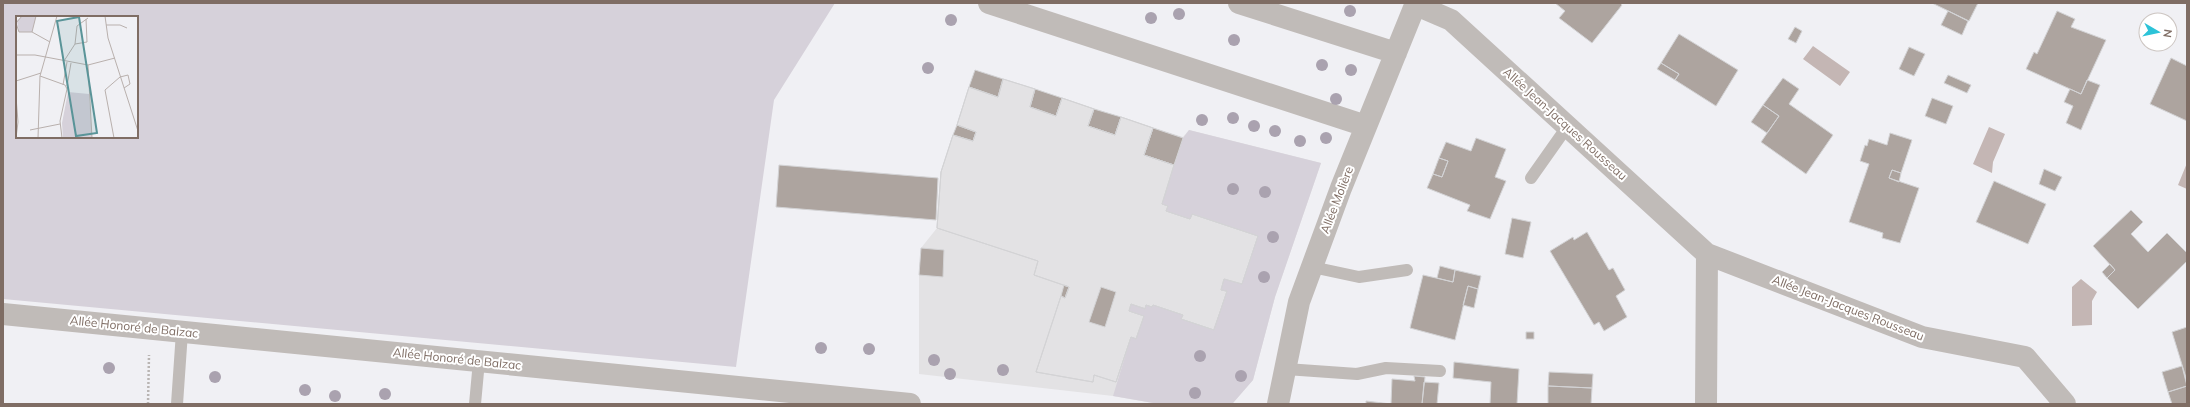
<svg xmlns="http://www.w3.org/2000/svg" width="2190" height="407" viewBox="0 0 2190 407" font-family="Mulish,sans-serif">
	<rect width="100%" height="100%" fill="#f0f0f4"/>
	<path fill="#e3e2e4" d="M 975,70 L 1183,137 L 1189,130 L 1321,163 L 1275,297 L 1253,380 L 1233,403 L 1159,404 L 1113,396 L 919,374 L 919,275 L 921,248 L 937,228 L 941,172 Z"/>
	<path fill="#d6d1da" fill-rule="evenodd" d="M 3,3 L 835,3 L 774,100 L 736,367 L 3,299 ZM 17,17 L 137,17 L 137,137 L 17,137 Z
		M 1189,130 L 1321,163 L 1275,297 L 1253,380 L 1233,403 L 1159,404 L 1113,396 L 1131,337 L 1136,338 L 1144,316 L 1129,311 L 1131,304 L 1145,308 L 1146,305 L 1152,307 L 1153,305 L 1183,315 L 1181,319 L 1213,330 L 1227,292 L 1221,290 L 1224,279 L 1242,284 L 1258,236 L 1193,214 L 1190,219 L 1166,211 L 1168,206 L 1162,204 L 1183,138 Z"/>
	<path fill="#c4b6b4" d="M 1813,46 L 1850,72 L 1840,86 L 1803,59 Z
		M 1989,127 L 2005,134 L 1993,162 L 1992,173 L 1973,164 Z
		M 2187,163 L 2187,189 L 2178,185 Z
		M 2081,279 L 2097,292 L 2092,301 L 2092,325 L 2072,326 L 2072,287 Z"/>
	<path fill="#ada49f" stroke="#d3d3d5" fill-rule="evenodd" d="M 1555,3 L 1620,3 L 1622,5 L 1592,43 L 1559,18 L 1565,11 Z
		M 1932,3 L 1978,3 L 1969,21 Z
		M 1948,11 L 1968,21 L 1962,35 L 1941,25 Z
		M 2057,11 L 2075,19 L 2071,27 L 2106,40 L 2081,94 L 2026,69 L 2034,52 L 2037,54 Z
		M 1795,27 L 1802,31 L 1796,43 L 1788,39 Z
		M 1679,34 L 1738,70 L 1716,106 L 1675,80 L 1679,74 L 1661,63 Z
		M 1909,47 L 1925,54 L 1914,76 L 1899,69 Z
		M 2171,58 L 2187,66 L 2187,121 L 2150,104 Z
		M 1661,63 L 1679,74 L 1675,80 L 1657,69 Z
		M 975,70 L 1003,79 L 998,97 L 969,87 Z
		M 1948,75 L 1971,85 L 1967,93 L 1944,83 Z
		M 1783,78 L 1799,89 L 1789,104 L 1833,135 L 1806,174 L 1761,142 L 1779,116 L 1763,105 Z
		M 1003,79 L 1035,89 L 1030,107 L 1056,116 L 1062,98 L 1094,109 L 1088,126 L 1115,135 L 1121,117 L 1153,128 L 1144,155 L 1174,165 L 1162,204 L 1168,206 L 1166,211 L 1190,219 L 1192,214 L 1258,236 L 1242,284 L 1224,279 L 1221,290 L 1227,291 L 1214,330 L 1181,319 L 1183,315 L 1153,305 L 1152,307 L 1146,305 L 1145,309 L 1131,304 L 1129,311 L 1144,316 L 1136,339 L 1131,337 L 1116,382 L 1094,375 L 1093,382 L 1036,372 L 1061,296 L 1065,298 L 1069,287 L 1034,275 L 1038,261 L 937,228 L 941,172 L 953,135 L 973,141 L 976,132 L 957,125 L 969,87 L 998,97 ZM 1101,287 L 1116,292 L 1105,327 L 1089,322 Z
		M 1003,79 L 1035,89 L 1030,107 L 1056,116 L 1062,98 L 1094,109 L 1088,126 L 1115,135 L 1121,117 L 1153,128 L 1144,155 L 1174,165 L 1162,204 L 1168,206 L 1166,211 L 1190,219 L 1192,214 L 1258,236 L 1242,284 L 1224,279 L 1221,290 L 1227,291 L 1214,330 L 1181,319 L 1183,315 L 1153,305 L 1152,307 L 1146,305 L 1145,309 L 1131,304 L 1129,311 L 1144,316 L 1136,339 L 1131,337 L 1116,382 L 1094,375 L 1093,382 L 1036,372 L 1061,296 L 1065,298 L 1069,287 L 1034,275 L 1038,261 L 937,228 L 941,172 L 953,135 L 973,141 L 976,132 L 957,125 L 969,87 L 998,97 Z
		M 2087,80 L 2100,85 L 2081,130 L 2066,123 L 2073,106 L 2064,102 L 2070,89 L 2081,94 Z
		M 1035,89 L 1062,98 L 1056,116 L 1030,107 Z
		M 1932,98 L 1953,106 L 1946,124 L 1925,116 Z
		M 1763,105 L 1779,116 L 1767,133 L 1751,122 Z
		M 1094,109 L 1121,117 L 1115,135 L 1088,126 Z
		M 957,125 L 976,132 L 973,141 L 953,135 Z
		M 1153,128 L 1183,138 L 1174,165 L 1144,155 Z
		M 1890,133 L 1912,140 L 1901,173 L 1892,170 L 1889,178 L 1919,188 L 1900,243 L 1882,238 L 1883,233 L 1849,222 L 1869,164 L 1860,161 L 1865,145 L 1867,146 L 1869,139 L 1887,145 Z
		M 1476,138 L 1506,149 L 1495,177 L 1506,181 L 1490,219 L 1467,211 L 1470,205 L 1427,188 L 1433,174 L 1442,177 L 1448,161 L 1439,158 L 1446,142 L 1471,151 Z
		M 1439,158 L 1448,161 L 1442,177 L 1433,174 Z
		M 779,165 L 938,178 L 936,220 L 776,207 Z
		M 2044,169 L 2062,177 L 2055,191 L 2039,184 Z
		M 1892,170 L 1901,173 L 1899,182 L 1889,178 Z
		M 1994,181 L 2046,204 L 2028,244 L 1976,222 Z
		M 2131,210 L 2143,222 L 2131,234 L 2148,252 L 2167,233 L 2187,253 L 2187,261 L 2138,309 L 2107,278 L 2115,270 L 2093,246 Z
		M 1512,218 L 1531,222 L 1523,258 L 1505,254 Z
		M 1587,232 L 1609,270 L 1613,268 L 1625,290 L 1616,296 L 1627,317 L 1604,331 L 1599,322 L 1594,325 L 1550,251 L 1573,237 L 1574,240 Z
		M 921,248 L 944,250 L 943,277 L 919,275 Z
		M 2110,264 L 2115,270 L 2107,278 L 2102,272 Z
		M 1440,266 L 1455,270 L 1453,282 L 1437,278 Z
		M 1455,270 L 1481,276 L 1478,289 L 1468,286 L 1455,340 L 1410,328 L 1423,275 L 1453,282 Z
		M 1064,285 L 1069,287 L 1065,298 L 1061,296 Z
		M 1468,286 L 1478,289 L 1474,308 L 1463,305 Z
		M 2187,327 L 2187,381 L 2172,332 Z
		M 1526,332 L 1534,332 L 1534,339 L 1526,339 Z
		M 1454,362 L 1519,369 L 1517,404 L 1490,404 L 1491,382 L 1453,378 Z
		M 2182,366 L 2187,386 L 2168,392 L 2162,372 Z
		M 1549,372 L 1593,374 L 1592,388 L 1548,386 Z
		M 1414,376 L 1425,377 L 1422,404 L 1366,404 L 1366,401 L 1391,404 L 1392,379 L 1415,381 Z
		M 1424,382 L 1439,383 L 1437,404 L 1422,404 Z
		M 1548,386 L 1592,388 L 1591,404 L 1548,404 Z
		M 2187,386 L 2187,404 L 2172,404 L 2168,392 Z"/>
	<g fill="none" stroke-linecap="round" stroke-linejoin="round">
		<path stroke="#b9b5b3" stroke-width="2.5" stroke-dasharray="2 2" stroke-linecap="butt" d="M 148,404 L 149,355"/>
		<path stroke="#c0bbb8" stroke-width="12" d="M 1531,178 L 1567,127
			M 1312,267 L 1359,277 L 1407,270
			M 1286,369 L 1357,374 L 1386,368 L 1440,371
			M 177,404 L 182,332
			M 475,404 L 479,361"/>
		<path stroke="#c0bbb8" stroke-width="22" d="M 989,3 L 1366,126
			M 1239,3 L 1396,53
			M 1416,5 L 1451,20 L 1707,254 L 1922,337 L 2025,357 L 2065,404
			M 3,314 L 910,404
			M 1278,404 L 1299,302 L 1341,188 L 1416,3
			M 1706,404 L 1707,254"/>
	</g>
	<g fill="#aaa2af">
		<circle cx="1350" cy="11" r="6"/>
		<circle cx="1179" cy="14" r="6"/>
		<circle cx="1151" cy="18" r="6"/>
		<circle cx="951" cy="20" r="6"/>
		<circle cx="1234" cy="40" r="6"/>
		<circle cx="1322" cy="65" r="6"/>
		<circle cx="928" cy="68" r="6"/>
		<circle cx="1351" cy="70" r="6"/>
		<circle cx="1336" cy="99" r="6"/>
		<circle cx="1233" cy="118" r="6"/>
		<circle cx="1202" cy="120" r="6"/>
		<circle cx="1254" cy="126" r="6"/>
		<circle cx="1275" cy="131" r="6"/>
		<circle cx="1326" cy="138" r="6"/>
		<circle cx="1300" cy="141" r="6"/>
		<circle cx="1233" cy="189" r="6"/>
		<circle cx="1265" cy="192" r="6"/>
		<circle cx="1273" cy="237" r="6"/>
		<circle cx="1264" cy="277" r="6"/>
		<circle cx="821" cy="348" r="6"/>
		<circle cx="869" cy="349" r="6"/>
		<circle cx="1200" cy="356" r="6"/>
		<circle cx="934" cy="360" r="6"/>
		<circle cx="109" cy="368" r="6"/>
		<circle cx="1003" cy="370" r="6"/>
		<circle cx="950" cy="374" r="6"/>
		<circle cx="1241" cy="376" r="6"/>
		<circle cx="215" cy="377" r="6"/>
		<circle cx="305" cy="390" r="6"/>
		<circle cx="1195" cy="393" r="6"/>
		<circle cx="385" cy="394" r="6"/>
		<circle cx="335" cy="396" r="6"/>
	</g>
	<g text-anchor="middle" stroke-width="4" stroke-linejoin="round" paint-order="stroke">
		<g font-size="12" fill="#7f6d64" stroke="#fff">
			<text transform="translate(1565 124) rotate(42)" y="4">Allée Jean-Jacques Rousseau</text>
			<text transform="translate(1337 200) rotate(-69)" y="4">Allée Molière</text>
			<text transform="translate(1848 308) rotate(21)" y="4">Allée Jean-Jacques Rousseau</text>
			<text transform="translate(134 327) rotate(6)" y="4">Allée Honoré de Balzac</text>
			<text transform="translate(457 359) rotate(6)" y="4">Allée Honoré de Balzac</text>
		</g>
	</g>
	<g transform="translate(16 16)">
		<rect width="122" height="122" fill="#f0f0f4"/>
		<path d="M 6,0 L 20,0 L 16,16 L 3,16 L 1,5 ZM 52,76 L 73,78 L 76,122 L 47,122 L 46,107 Z" fill="#d6d1da"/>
		<path fill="none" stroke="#b9b0ad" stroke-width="1" d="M 6,0 L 0,7 L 3,16 L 16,16M 20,0 L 16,16 L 34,26M 89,0 L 92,22 L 122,115M 90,9 L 104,9 L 111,12M 59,28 L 71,26 L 70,3M 0,39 L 19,39 L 72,49 L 99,42M 48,45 L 59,28 L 61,10 L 72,2M 72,49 L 76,122M 24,60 L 49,69 L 51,73 L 44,105 L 46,122M 0,65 L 25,57M 47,69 L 51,46M 51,70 L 55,47M 0,81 L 2,106 L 0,122M 14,114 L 44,108M 22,122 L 24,60 L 41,0M 98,122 L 89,74 L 104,61 L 112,59 L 114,68 L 108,72"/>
		<path fill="#5a9498" fill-opacity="0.15" stroke="#5a9498" stroke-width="2" d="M 63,1 L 81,117 L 60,120 L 41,5 Z"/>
		<rect width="122" height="122" fill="none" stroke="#7f6d64" stroke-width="2"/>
	</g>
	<rect width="2190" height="407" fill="none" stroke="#7f6d64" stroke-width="8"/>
	<g transform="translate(2158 32) rotate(99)"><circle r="19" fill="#ffffff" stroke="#ccc5c1"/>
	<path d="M0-3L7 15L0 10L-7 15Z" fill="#2cc3d8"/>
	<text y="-6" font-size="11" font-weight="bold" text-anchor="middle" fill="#7f6d64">N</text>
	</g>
</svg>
